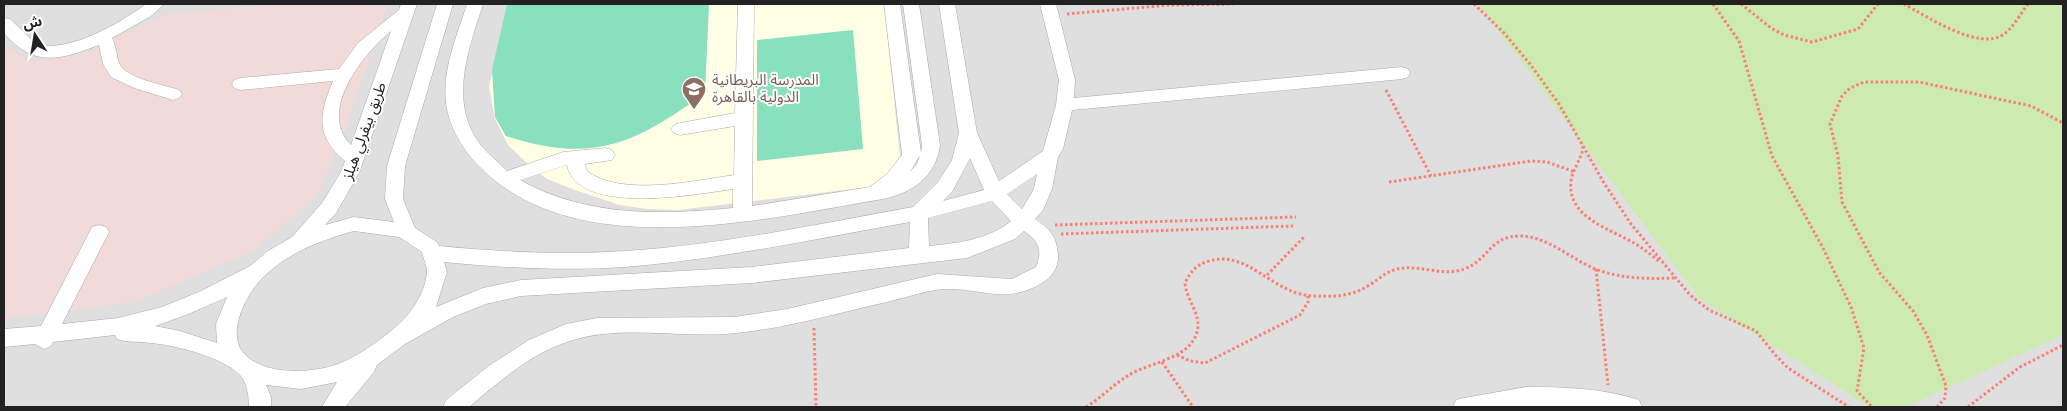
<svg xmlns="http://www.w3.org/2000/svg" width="2067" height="411" viewBox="0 0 2067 411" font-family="Poppins,'Noto Sans Arabic',sans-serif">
	<rect width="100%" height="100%" fill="#f2efe9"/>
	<path fill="#e0dfdf" d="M 4,4 L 2063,4 L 2063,407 L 4,407 Z"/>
	<path fill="#f2dad9" d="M 276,4 L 377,4 L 386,10 L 346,127 L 319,192 L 256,250 L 134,302 L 4,319 L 4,45 L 30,62 L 93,51 L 163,15 Z"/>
	<path fill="#ffffe5" d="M 507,4 L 884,4 L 900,157 L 896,165 L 879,182 L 869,187 L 678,210 L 647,209 L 620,205 L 575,190 L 547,179 L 532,168 L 508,145 L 495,119 L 489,87 Z"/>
	<path fill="#cdebb0" d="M 1478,4 L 2063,4 L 2063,335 L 1906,407 L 1869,407 L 1699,298 Z"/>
	<path fill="#88e0be" d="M 507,4 L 709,4 L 705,93 C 635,144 593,164 506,136 L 495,117 L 492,70 Z
		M 853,30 L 863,149 L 757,161 L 757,40 Z"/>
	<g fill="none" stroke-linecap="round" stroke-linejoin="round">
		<defs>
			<path id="minor" d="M 146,4 L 164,4 L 151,16 L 112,38 C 117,47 116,57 120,65 C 128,79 165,85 179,90 L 182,94 L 179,98 L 173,100 L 134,88 L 111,77 L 103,64 L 99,45 C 60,60 34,68 4,33 L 4,18 L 10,19 L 37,45 C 70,52 119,24 146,4 Z
				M 401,4 L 417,4 L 359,173 L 336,213 L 325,225 L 354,217 L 394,222 L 385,199 L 387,166 L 437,4 L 453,4 L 405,166 L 403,199 L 415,228 L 437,242 L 439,246 C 501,252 563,255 625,251 C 722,245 818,224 913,207 L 938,182 L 952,160 L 959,133 L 939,4 L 955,4 L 977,133 L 999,181 L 1043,151 L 1056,105 L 1059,80 L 1040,4 L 1056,4 L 1075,80 L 1074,98 L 1402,67 L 1408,69 L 1410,73 L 1408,77 L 1402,79 L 1072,110 L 1063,149 L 1058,157 L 1052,189 L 1043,210 L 1035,219 C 1050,229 1057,237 1058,255 C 1059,267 1052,277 1042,283 C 1003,307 974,284 935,290 C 919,293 903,298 887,302 C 837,313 787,328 736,333 C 682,339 621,324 570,341 C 531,353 499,382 469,407 L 443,407 L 446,400 L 490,365 L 529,340 L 566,324 L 597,318 L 734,317 L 787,309 L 937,274 L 1012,279 L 1036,267 C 1043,250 1039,241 1024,231 L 1015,239 L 967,258 L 752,283 L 521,296 L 486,304 L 453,317 L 405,344 L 377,365 L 374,372 L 345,407 L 322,407 L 337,382 L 301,389 L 266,385 L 271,397 L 271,407 L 249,407 C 249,397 247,382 240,375 C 223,357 175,345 151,343 C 139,341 128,343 117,339 L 115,335 L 53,342 L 51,346 L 44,349 L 35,344 L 4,347 L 4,329 L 41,326 L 92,227 L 99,225 L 106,227 L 109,232 L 62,324 L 118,318 L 162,307 L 201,291 L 250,266 L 268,251 L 292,237 L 322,203 L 341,172 L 345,161 C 315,136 319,114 333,81 L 240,90 L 234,88 L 232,84 L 234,80 L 240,78 L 339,69 L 358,43 L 399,10 ZM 391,31 L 351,145 C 317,111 363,54 391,31 ZM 970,158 L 984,190 L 943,201 L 952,192 ZM 1037,174 L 1034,189 L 1022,209 L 1007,194 ZM 992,201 L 1011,221 C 988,240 958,243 929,246 L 928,218 ZM 910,222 L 909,248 L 752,267 L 521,280 L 483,288 L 436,307 L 447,272 L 444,262 C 504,268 565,271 625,267 C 721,259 815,239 910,222 ZM 354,231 L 399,237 L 422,252 C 423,258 428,267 427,273 C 425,295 409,317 392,330 C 375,344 358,356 338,364 C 312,374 260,376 242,351 C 235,342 236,328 239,318 C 254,267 306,244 354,231 ZM 227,297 L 216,324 L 217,343 L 180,331 L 155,326 L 186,315 Z
				M 467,4 L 483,4 C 468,51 446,107 485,150 C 492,157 500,164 507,171 L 563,152 L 606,148 L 612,150 L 615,155 L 612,160 L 585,164 L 587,171 C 621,197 693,181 734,175 L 735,126 L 680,135 L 674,133 L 671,129 L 674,125 L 680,123 L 735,113 L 738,4 L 754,4 L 752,206 L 870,187 L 887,174 L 902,155 L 884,4 L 900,4 L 921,153 L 922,145 L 903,4 L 919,4 L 940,145 C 936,177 912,193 883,199 C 763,219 579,264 482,169 C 464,152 449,128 446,103 C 442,69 457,36 467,4 ZM 920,155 L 917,164 L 910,172 ZM 567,165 C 577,217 697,194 733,189 L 733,208 C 659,215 587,217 520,180 Z
				M 1526,387 C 1563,387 1603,388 1639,400 L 1642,407 L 1453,407 L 1456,400 L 1464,398 Z"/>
		</defs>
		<use href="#minor" stroke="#a9a9a9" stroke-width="1"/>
		<path stroke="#fa8072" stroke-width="3" stroke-dasharray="2.5 2.5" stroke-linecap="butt" d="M 1474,4 L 1504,33 L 1530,64 L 1559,104 L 1604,183 L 1631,224 L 1690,295 L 1709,310 L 1756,331 L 1777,357 L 1788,368 L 1849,407
			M 1713,4 L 1739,41 L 1772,156 L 1823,248 L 1851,307 L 1864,348 L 1857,391 L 1872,407
			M 1741,4 L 1771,28 L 1784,35 L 1812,42 L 1858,29 L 1878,4
			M 1904,4 C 1926,16 1980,52 2004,34 C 2014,27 2020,14 2028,4
			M 1067,14 L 1170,5 L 1233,4
			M 1386,90 L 1431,176
			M 1583,146 C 1582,160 1572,169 1571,182 C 1567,217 1610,229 1634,243 C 1643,248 1651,255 1659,261
			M 1389,182 L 1531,161 L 1547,162 L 1575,172
			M 1055,225 L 1296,217
			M 1061,234 L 1293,226
			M 1596,269 L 1608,385
			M 1267,275 L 1304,237
			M 814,328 L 816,407
			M 1177,355 L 1190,361 L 1205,363 L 1300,315 L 1308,302 L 1308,295
			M 1162,362 L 1193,407
			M 1086,407 C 1101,398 1114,384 1129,375 C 1152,361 1194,359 1198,327 C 1199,312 1186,298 1185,283 C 1190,272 1197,264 1209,261 C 1240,252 1261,277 1287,289 C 1297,294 1307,296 1317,296 C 1334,297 1352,296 1368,286 C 1378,280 1385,272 1397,269 C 1419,264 1443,277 1464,269 C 1489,260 1490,235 1521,236 C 1548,237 1570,258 1593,268 C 1619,279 1648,279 1675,278
			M 1937,407 L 1945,398 L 1946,386 L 1927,335 L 1913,311 L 1879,272 L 1842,202 L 1838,156 L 1830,124 L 1842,96 L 1850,88 L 1864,82 L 1919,82 L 2031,106 L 2063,123
			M 1968,407 L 2020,367 L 2063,345"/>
		<use href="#minor" fill="#fff" fill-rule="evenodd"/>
	</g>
	<defs>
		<symbol id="university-pin" viewBox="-11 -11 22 30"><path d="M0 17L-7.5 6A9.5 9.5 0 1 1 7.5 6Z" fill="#8d6e63" stroke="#fff"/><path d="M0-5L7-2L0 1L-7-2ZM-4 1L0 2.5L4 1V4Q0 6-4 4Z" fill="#fff"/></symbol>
	</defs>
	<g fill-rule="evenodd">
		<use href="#university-pin" x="680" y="75" width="28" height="38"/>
	</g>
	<g text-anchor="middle" stroke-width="4" stroke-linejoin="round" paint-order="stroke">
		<g font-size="15" fill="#785e54" stroke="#fff" text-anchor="start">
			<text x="712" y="85">المدرسة البريطانية<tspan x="712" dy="17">الدولية بالقاهرة</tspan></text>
		</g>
		<g font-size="15" fill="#222" stroke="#fff">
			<text transform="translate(364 131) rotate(-70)" y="5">طريق بيفرلي هيلز</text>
		</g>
	</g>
	<rect width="2067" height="411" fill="none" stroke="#222222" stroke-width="10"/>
	<g transform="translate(35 35) rotate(348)" stroke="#ffffff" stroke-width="4" paint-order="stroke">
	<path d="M0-4L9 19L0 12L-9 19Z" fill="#222222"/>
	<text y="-8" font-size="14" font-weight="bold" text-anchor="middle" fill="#222222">ش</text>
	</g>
</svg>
